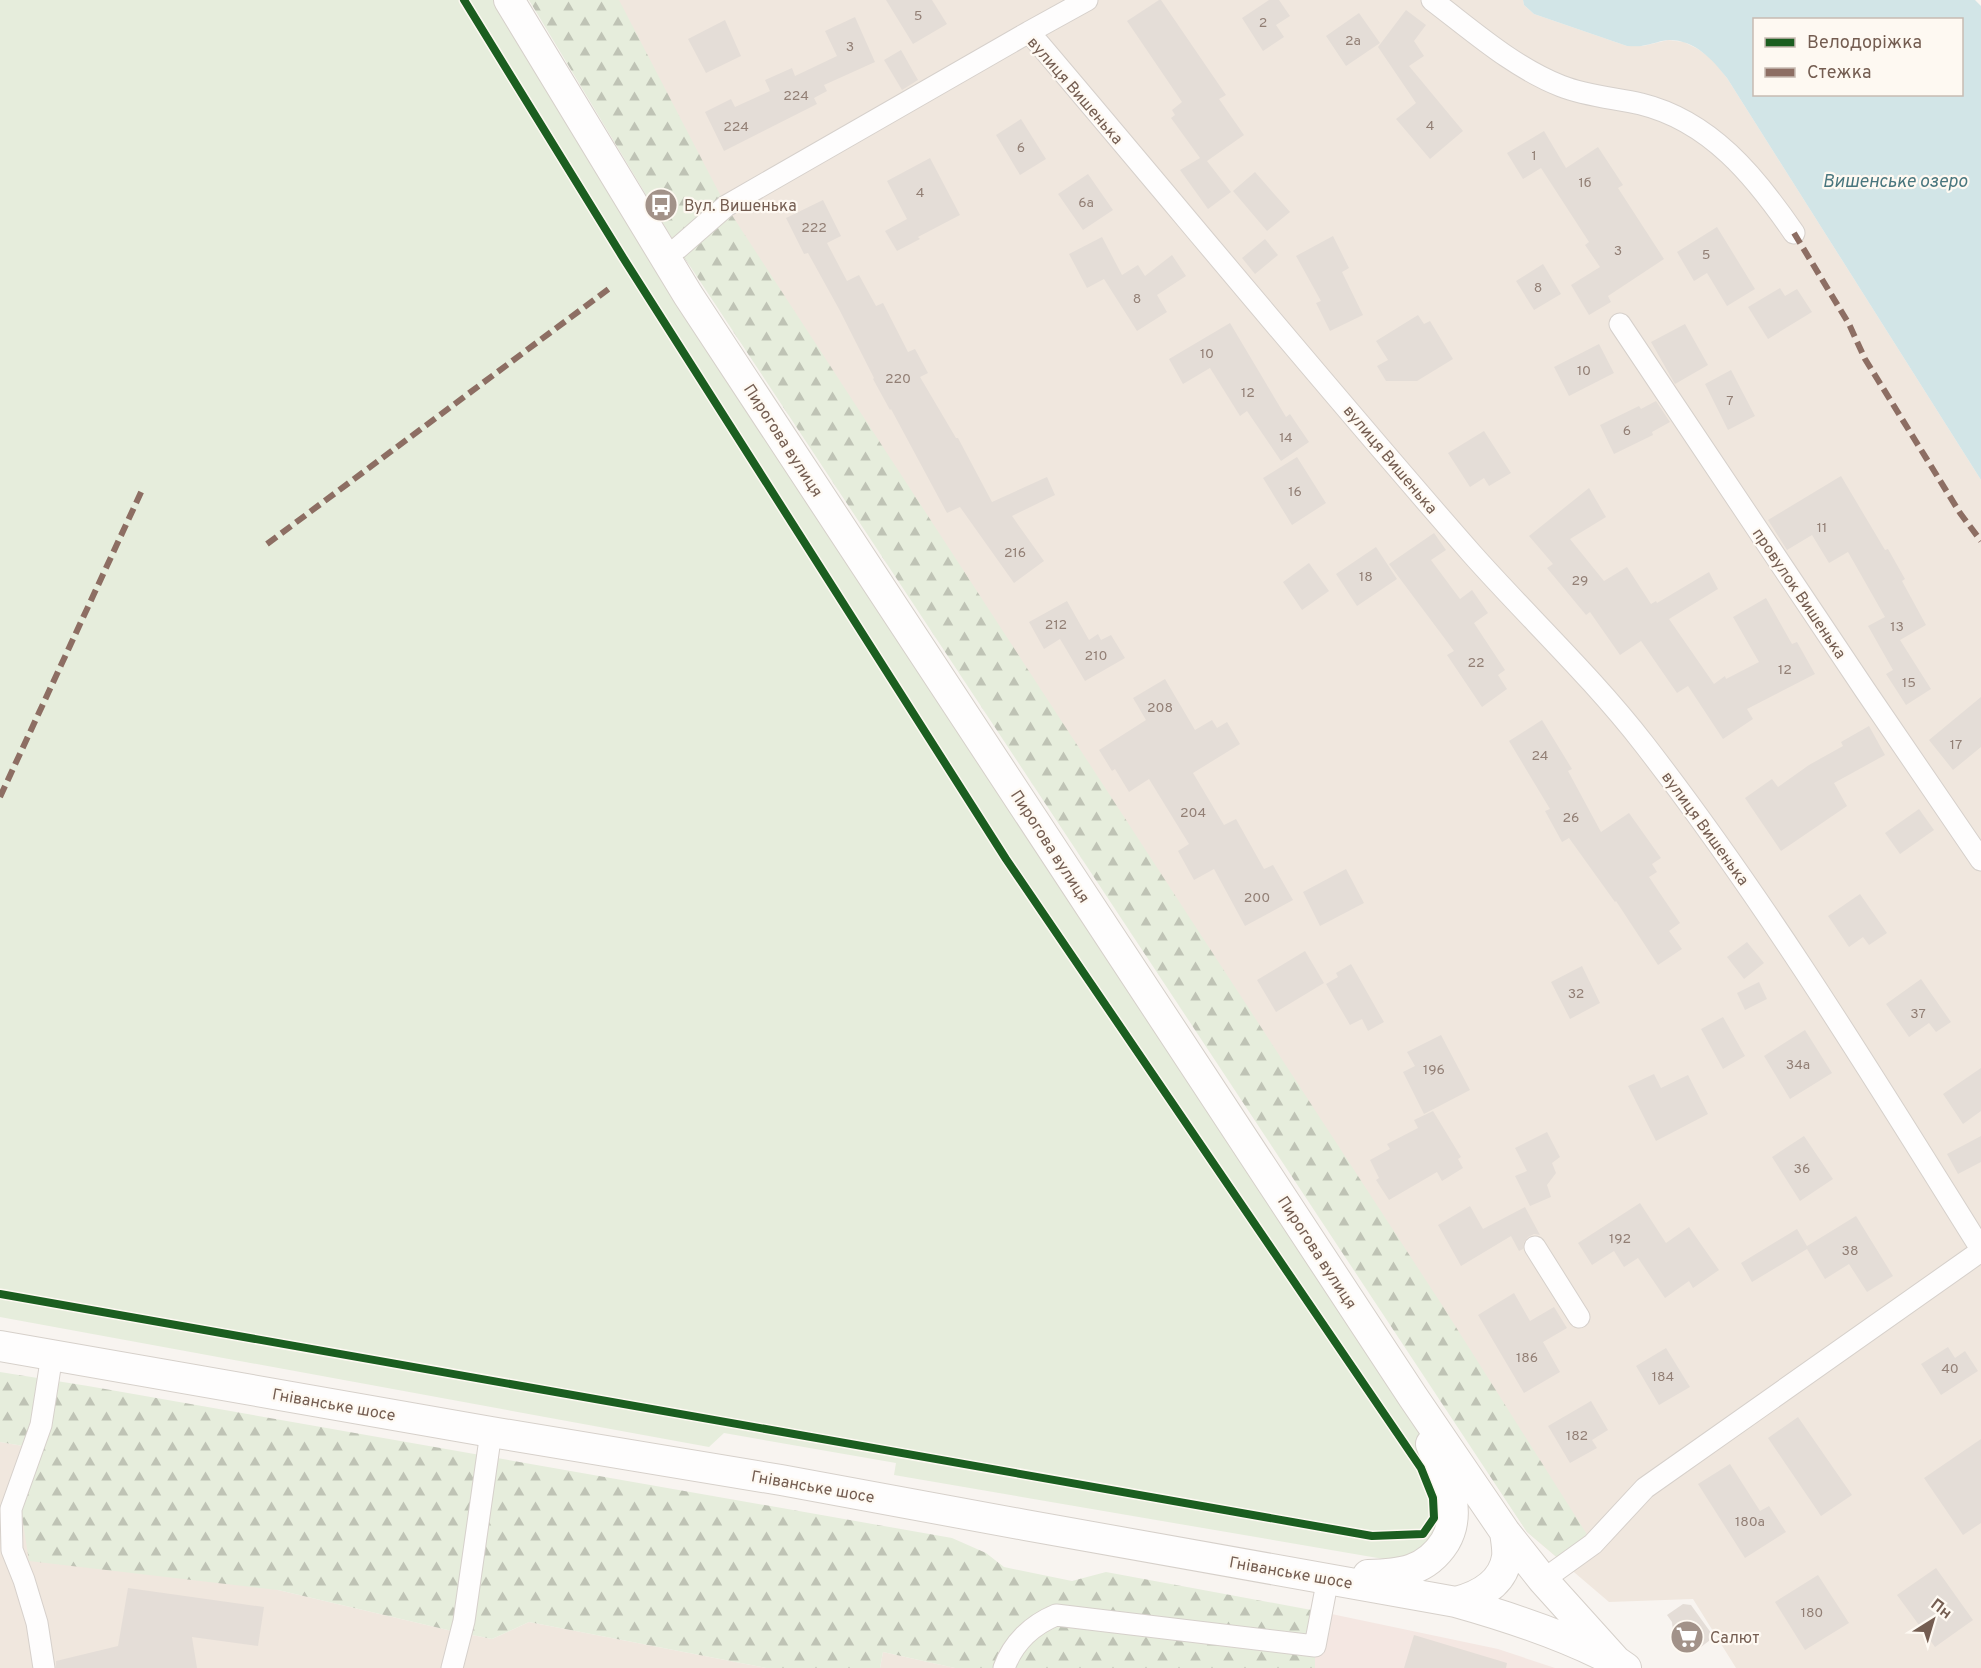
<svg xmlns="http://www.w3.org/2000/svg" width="1981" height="1668" viewBox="0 0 1981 1668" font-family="Overpass,sans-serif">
	<defs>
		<pattern id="forest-firs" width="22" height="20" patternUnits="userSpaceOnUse" patternTransform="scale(1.5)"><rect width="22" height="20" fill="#e6eddc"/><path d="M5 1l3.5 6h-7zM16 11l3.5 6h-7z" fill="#bfc3b5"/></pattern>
	</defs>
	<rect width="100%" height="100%" fill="#f8f4f0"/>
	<path fill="#f0e7de" d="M 529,0 L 1523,0 L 1524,5 L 1534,14 L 1627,46 L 1643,46 L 1668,40 L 1684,42 L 1698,49 L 1713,60 L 1727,78 L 1981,480 L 1981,1668 L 1736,1668 L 1693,1599 L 1609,1602 L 1527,1532 Z
		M 0,1442 L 41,1449 L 278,1590 L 452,1631 L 492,1639 L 529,1622 L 766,1668 L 0,1668 Z
		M 883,1652 L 955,1668 L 880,1668 Z"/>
	<path fill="#f4e7e2" d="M 1322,1612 L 1498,1649 L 1555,1668 L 1315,1668 L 1315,1646 Z"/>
	<path fill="#e6eddc" d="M 0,0 L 509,0 L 1413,1397 L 1448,1536 L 1401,1562 L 894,1475 L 896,1463 L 724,1433 L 709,1447 L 0,1317 Z"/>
	<path fill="url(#forest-firs)" d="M 529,0 L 619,0 L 726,206 L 1442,1305 L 1593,1544 L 1565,1564 L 1527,1532 L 1517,1517 L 678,248 Z
		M 0,1372 L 88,1386 L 952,1538 L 986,1553 L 1004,1567 L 1072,1581 L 1106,1572 L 1322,1612 L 1315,1646 L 1315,1668 L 955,1668 L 883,1652 L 880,1668 L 766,1668 L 529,1622 L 492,1639 L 452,1631 L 278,1590 L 29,1561 L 21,1510 L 41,1449 L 0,1442 Z"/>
	<path fill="#d2e5e7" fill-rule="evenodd" d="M 1523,0 L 1975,0 L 1981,6 L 1981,480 L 1727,78 C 1712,59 1695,40 1669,40 C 1662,40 1653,44 1646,45 C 1640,47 1633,46 1627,46 L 1534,14 L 1524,5 ZM 1754,20 L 1962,20 L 1962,94 L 1754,94 Z"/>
	<path fill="#e4ddd7" d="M 886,0 L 932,0 L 947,24 L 913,44 Z
		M 1159,0 L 1161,0 L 1226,95 L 1219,99 L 1244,135 L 1207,161 L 1231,192 L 1208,209 L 1180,170 L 1200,158 L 1171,118 L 1175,115 L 1172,110 L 1182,102 L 1127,21 Z
		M 1269,0 L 1279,0 L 1290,16 L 1276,25 L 1284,37 L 1263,51 L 1242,18 Z
		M 1406,10 L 1426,25 L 1414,41 L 1424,56 L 1409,66 L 1463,131 L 1430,159 L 1396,119 L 1416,103 L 1378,47 Z
		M 1359,13 L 1380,43 L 1346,66 L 1326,36 Z
		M 855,17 L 875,62 L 824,85 L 827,91 L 814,98 L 817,104 L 724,151 L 705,112 L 731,99 L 735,107 L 770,91 L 765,80 L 792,68 L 795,76 L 837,56 L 825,31 Z
		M 725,20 L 741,56 L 706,73 L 688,39 Z
		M 901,50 L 918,80 L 902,90 L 884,60 Z
		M 1021,119 L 1046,159 L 1020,175 L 996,135 Z
		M 1544,131 L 1566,168 L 1598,147 L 1623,185 L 1618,188 L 1664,259 L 1608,296 L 1611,302 L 1589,315 L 1571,285 L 1600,267 L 1585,245 L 1589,242 L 1541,168 L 1523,179 L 1507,153 Z
		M 930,158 L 960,215 L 918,237 L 920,239 L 897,251 L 885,231 L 907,219 L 887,181 Z
		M 1255,172 L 1290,212 L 1267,231 L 1233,191 Z
		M 1088,174 L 1113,210 L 1083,230 L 1058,194 Z
		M 823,200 L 841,236 L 827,243 L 847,281 L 859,275 L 876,306 L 883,303 L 908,352 L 915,349 L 928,373 L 920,377 L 956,438 L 958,438 L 992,502 L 1047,477 L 1055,495 L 1012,516 L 1044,561 L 1014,583 L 960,507 L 947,513 L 891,409 L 890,410 L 873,379 L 874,378 L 839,309 L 808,253 L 804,254 L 786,218 Z
		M 1717,227 L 1755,289 L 1727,306 L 1707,273 L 1694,281 L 1677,252 Z
		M 1333,236 L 1349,268 L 1342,272 L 1363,315 L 1330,331 L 1316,303 L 1321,301 L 1296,256 Z
		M 1102,237 L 1122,275 L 1138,265 L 1145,276 L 1172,255 L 1186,276 L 1157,295 L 1167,312 L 1137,331 L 1104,279 L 1087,288 L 1069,254 Z
		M 1265,239 L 1278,255 L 1255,274 L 1242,258 Z
		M 1543,264 L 1561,294 L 1534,310 L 1516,281 Z
		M 1780,288 L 1785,296 L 1797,289 L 1812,312 L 1768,339 L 1748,307 Z
		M 1418,315 L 1424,324 L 1430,321 L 1453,359 L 1417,381 L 1386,381 L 1377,366 L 1388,360 L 1376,341 Z
		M 1230,323 L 1286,417 L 1290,414 L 1309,442 L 1281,461 L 1247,411 L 1240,416 L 1210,368 L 1183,384 L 1169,359 Z
		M 1685,324 L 1708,365 L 1675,384 L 1651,342 Z
		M 1599,344 L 1614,373 L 1569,396 L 1554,367 Z
		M 1731,370 L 1755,416 L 1728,430 L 1705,384 Z
		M 1656,401 L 1670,422 L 1652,432 L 1653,435 L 1614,454 L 1600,425 L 1639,406 L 1641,409 Z
		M 1484,431 L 1511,473 L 1489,486 L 1484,478 L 1470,487 L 1448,453 Z
		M 1297,457 L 1326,503 L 1292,525 L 1263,478 Z
		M 1841,476 L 1885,550 L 1888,549 L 1905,579 L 1902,581 L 1926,625 L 1900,640 L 1931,689 L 1906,705 L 1886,674 L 1893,670 L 1868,626 L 1885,617 L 1848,552 L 1829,563 L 1812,535 L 1787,550 L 1768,520 Z
		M 1589,488 L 1606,517 L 1570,539 L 1604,581 L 1627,567 L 1651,604 L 1656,601 L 1657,603 L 1709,572 L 1718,589 L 1669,619 L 1714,684 L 1725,676 L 1726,679 L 1759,662 L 1733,617 L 1766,598 L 1792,644 L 1797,642 L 1815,674 L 1747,709 L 1753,719 L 1723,739 L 1688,686 L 1677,693 L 1641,641 L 1620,655 L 1590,612 L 1586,615 L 1547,568 L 1553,564 L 1529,536 Z
		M 1434,533 L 1446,550 L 1431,560 L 1460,599 L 1472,590 L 1488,613 L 1474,623 L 1505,670 L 1498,675 L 1507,689 L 1482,707 L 1447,655 L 1454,651 L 1389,564 Z
		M 1376,547 L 1397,579 L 1357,606 L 1336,574 Z
		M 1309,563 L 1329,591 L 1302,610 L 1283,582 Z
		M 1067,601 L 1089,640 L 1098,634 L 1101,640 L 1111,635 L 1125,658 L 1085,681 L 1060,639 L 1044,649 L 1029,622 Z
		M 1165,679 L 1195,730 L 1212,720 L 1217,728 L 1227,722 L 1240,744 L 1193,773 L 1224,825 L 1236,819 L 1264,869 L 1273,865 L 1293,900 L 1245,926 L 1214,869 L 1194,880 L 1178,851 L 1189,844 L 1149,779 L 1129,792 L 1115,769 L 1112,771 L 1099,750 L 1146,720 L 1133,698 Z
		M 1981,697 L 1981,747 L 1953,770 L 1929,740 Z
		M 1542,720 L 1572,769 L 1568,771 L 1601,832 L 1629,813 L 1661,858 L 1652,864 L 1657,872 L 1649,877 L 1680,923 L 1669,931 L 1682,949 L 1658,965 L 1616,901 L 1615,902 L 1569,838 L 1562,842 L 1545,811 L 1550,809 L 1509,741 Z
		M 1869,726 L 1885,755 L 1834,783 L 1847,806 L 1781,851 L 1745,798 L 1772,779 L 1778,787 L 1809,765 L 1843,746 L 1841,742 Z
		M 1919,809 L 1934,830 L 1900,854 L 1885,833 Z
		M 1346,869 L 1364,903 L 1320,926 L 1303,892 Z
		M 1860,894 L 1887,933 L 1869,945 L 1863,937 L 1849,947 L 1828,916 Z
		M 1747,942 L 1764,963 L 1744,979 L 1727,957 Z
		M 1305,951 L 1324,983 L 1276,1012 L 1257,980 Z
		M 1351,964 L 1384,1022 L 1368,1031 L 1362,1019 L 1350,1025 L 1326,984 L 1338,977 L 1336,973 Z
		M 1582,966 L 1600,1003 L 1570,1019 L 1551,982 Z
		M 1921,979 L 1951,1022 L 1936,1032 L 1929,1023 L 1909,1037 L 1886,1004 Z
		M 1759,982 L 1767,999 L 1745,1010 L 1737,993 Z
		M 1723,1017 L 1745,1056 L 1723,1069 L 1701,1029 Z
		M 1805,1030 L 1832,1073 L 1790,1099 L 1764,1056 Z
		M 1441,1035 L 1470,1090 L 1424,1114 L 1403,1072 L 1415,1066 L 1407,1052 Z
		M 1981,1068 L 1981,1111 L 1963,1124 L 1943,1094 Z
		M 1654,1074 L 1661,1088 L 1688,1075 L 1708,1114 L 1656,1141 L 1628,1086 Z
		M 1433,1111 L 1461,1157 L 1458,1159 L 1463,1168 L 1442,1181 L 1437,1172 L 1389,1200 L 1376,1180 L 1379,1178 L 1370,1160 L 1390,1149 L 1387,1144 L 1418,1128 L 1414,1120 Z
		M 1547,1132 L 1560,1157 L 1552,1163 L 1556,1173 L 1547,1185 L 1551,1197 L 1530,1206 L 1515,1176 L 1527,1171 L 1515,1148 Z
		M 1804,1136 L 1833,1179 L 1800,1201 L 1772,1157 Z
		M 1981,1136 L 1981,1162 L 1958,1174 L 1947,1154 Z
		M 1640,1203 L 1666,1243 L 1689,1227 L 1719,1270 L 1693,1288 L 1689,1281 L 1665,1298 L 1638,1258 L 1624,1267 L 1614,1251 L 1592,1265 L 1578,1243 Z
		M 1470,1206 L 1483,1229 L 1525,1207 L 1540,1235 L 1534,1234 L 1528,1237 L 1524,1242 L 1523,1249 L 1519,1251 L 1511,1236 L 1461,1266 L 1438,1225 Z
		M 1856,1216 L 1893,1276 L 1867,1292 L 1849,1264 L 1825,1279 L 1807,1249 L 1752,1282 L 1741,1263 L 1797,1229 L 1807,1246 Z
		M 1514,1293 L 1530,1321 L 1554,1307 L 1567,1328 L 1543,1342 L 1560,1372 L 1524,1393 L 1478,1315 Z
		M 1948,1347 L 1955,1358 L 1965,1351 L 1978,1371 L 1941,1395 L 1921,1364 Z
		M 1666,1348 L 1690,1387 L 1659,1405 L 1636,1366 Z
		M 1591,1401 L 1608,1430 L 1592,1440 L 1597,1448 L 1570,1463 L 1548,1426 Z
		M 1798,1417 L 1852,1495 L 1821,1516 L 1768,1438 Z
		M 1981,1439 L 1981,1523 L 1963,1535 L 1924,1478 Z
		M 1730,1464 L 1760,1511 L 1769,1506 L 1786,1532 L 1745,1558 L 1698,1484 Z
		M 1936,1568 L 1973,1620 L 1935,1647 L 1897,1595 Z
		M 1818,1575 L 1849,1623 L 1805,1650 L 1775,1602 Z
		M 128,1588 L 264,1607 L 258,1646 L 192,1637 L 197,1668 L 56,1668 L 56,1661 L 118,1646 Z
		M 1683,1604 L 1691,1605 L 1714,1637 L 1701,1647 L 1689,1646 L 1682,1642 L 1673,1631 L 1672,1622 L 1667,1615 Z
		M 1414,1635 L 1507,1663 L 1506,1668 L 1404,1668 Z"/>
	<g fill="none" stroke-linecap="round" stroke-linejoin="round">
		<defs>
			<path id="minor" d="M 1432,0 C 1473,31 1513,67 1561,86 C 1586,96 1614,98 1641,104 C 1710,121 1755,176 1794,233
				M 1029,32 L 1087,0
				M 664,257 L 678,248 L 726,206 L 1029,32 C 1177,206 1322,383 1472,554 C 1529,618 1592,677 1644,744 C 1768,904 1874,1078 1981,1249
				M 1620,324 L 1865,690 L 1981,860
				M 1535,1247 L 1579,1317
				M 1543,1580 L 1593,1544 L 1645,1488 L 1981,1251
				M 44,1668 L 37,1623 L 24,1580 L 12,1550 L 11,1509 L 41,1425 L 52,1355
				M 452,1668 L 464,1621 L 491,1432
				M 1004,1668 C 1013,1643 1032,1625 1056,1615 L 1315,1646 L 1328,1578"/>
			<path id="secondary" d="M 509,0 L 688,295 L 1413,1397 L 1505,1532 L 1543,1580 L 1616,1661 L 1626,1668
				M 0,1346 L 491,1432 L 781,1480 L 1025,1525 L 1456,1602 C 1506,1616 1555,1632 1602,1655
				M 1368,1575 C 1400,1574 1426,1572 1445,1542 C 1452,1530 1454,1515 1452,1502 C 1448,1482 1438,1463 1431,1444
				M 1456,1602 C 1479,1596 1503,1584 1507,1557 C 1508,1549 1506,1540 1505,1532"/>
		</defs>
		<use href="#minor" stroke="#d6d0cb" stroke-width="23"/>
		<use href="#secondary" stroke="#d6d0ca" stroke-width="32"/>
		<use href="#minor" stroke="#fefdfd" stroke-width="21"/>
		<use href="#secondary" stroke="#fefdfd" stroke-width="30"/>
		<path stroke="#8d6e63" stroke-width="6" stroke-dasharray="12 6" stroke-linecap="butt" d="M 1794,233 L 1849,324 L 1865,359 L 1960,513 L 1981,541
			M 267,544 L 610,288
			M 0,797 L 143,488"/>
		<defs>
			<path id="cycleway" d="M 0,1294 L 1372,1536 L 1423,1534 L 1434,1518 L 1433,1498 L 1421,1468 L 1006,859 L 622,256 L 464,0"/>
		</defs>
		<use href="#cycleway" stroke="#fef9f2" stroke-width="11"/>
		<use href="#cycleway" stroke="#1b5e20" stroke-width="8"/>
	</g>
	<defs>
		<symbol id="bus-disc" viewBox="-11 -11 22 22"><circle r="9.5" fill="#a29289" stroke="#fef9f2"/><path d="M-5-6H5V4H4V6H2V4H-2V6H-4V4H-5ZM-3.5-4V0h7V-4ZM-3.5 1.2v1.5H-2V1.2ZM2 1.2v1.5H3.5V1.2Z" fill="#fff"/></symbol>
		<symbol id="supermarket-disc" viewBox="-11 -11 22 22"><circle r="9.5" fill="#a29289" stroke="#fef9f2"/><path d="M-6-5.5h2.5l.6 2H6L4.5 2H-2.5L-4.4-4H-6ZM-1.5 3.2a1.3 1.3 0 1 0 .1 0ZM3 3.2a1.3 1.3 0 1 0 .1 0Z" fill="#fff"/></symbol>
	</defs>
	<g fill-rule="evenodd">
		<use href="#bus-disc" x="642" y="186" width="38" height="38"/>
		<use href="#supermarket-disc" x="1668" y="1618" width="38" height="38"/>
	</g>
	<g text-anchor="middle" stroke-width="4.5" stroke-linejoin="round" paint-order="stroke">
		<g font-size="14" fill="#927f75">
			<text x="918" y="20">5</text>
			<text x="1263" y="27">2</text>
			<text x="1353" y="45">2а</text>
			<text x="850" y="51">3</text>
			<text x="796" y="100">224</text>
			<text x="1430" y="130">4</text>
			<text x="736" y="131">224</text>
			<text x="1021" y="152">6</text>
			<text x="1534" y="160">1</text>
			<text x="1585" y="187">1б</text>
			<text x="920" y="197">4</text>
			<text x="1086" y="207">6а</text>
			<text x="814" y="232">222</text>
			<text x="1618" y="255">3</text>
			<text x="1706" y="259">5</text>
			<text x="1538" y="292">8</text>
			<text x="1137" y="303">8</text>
			<text x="1207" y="358">10</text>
			<text x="1584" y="375">10</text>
			<text x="898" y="383">220</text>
			<text x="1248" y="397">12</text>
			<text x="1730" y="405">7</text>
			<text x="1627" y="435">6</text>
			<text x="1286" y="442">14</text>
			<text x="1295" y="496">16</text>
			<text x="1822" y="532">11</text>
			<text x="1015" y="557">216</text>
			<text x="1366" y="581">18</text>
			<text x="1580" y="585">29</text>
			<text x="1056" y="629">212</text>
			<text x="1897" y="631">13</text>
			<text x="1096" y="660">210</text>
			<text x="1476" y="667">22</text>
			<text x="1785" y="674">12</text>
			<text x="1909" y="687">15</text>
			<text x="1160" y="712">208</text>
			<text x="1956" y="749">17</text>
			<text x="1540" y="760">24</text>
			<text x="1193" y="817">204</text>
			<text x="1571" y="822">26</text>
			<text x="1257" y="902">200</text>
			<text x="1576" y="998">32</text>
			<text x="1918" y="1018">37</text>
			<text x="1798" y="1069">34а</text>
			<text x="1434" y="1074">196</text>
			<text x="1802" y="1173">36</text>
			<text x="1620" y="1243">192</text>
			<text x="1850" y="1255">38</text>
			<text x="1527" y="1362">186</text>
			<text x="1950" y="1373">40</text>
			<text x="1663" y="1381">184</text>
			<text x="1577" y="1440">182</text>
			<text x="1750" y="1526">180а</text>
			<text x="1812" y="1617">180</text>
		</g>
		<g font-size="16" fill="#745d51" stroke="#fef9f2">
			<text transform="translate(1076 90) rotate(49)" y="6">вулиця Вишенька</text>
			<text transform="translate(784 440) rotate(57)" y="6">Пирогова вулиця</text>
			<text transform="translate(1391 459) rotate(50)" y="6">вулиця Вишенька</text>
			<text transform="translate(1800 593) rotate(56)" y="6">провулок Вишенька</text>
			<text transform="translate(1706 828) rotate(54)" y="6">вулиця Вишенька</text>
			<text transform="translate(1051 846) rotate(57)" y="6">Пирогова вулиця</text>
			<text transform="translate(1318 1252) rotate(57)" y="6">Пирогова вулиця</text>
			<text transform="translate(334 1404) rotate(10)" y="6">Гніванське шосе</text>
			<text transform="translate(813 1486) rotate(10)" y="6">Гніванське шосе</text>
			<text transform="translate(1291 1572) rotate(10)" y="6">Гніванське шосе</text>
		</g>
		<g font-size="16" fill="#745d51" stroke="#fef9f2" text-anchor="start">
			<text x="684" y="211">Вул. Вишенька</text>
			<text x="1710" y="1643">Салют</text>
		</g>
		<g font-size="18" font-style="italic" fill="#49767e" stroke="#fef9f2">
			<text x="1895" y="187">Вишенське озеро</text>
		</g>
	</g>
	<rect x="1753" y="18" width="210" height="78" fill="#fef9f2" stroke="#c7bbb2" stroke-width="1.5"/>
	<rect x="1765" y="38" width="30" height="9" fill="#1b5e20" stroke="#c7bbb2" stroke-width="1.5"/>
	<text x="1807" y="48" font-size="18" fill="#745d51">Велодоріжка</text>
	<rect x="1765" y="68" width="30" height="9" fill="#8d6e63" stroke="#c7bbb2" stroke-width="1.5"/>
	<text x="1807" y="78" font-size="18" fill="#745d51">Стежка</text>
	<g transform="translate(1933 1620) rotate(37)" stroke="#fef9f2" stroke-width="4.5" paint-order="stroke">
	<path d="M0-4.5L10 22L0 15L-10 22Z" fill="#745d51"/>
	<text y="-9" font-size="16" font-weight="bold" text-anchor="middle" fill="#745d51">Пн</text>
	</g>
</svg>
